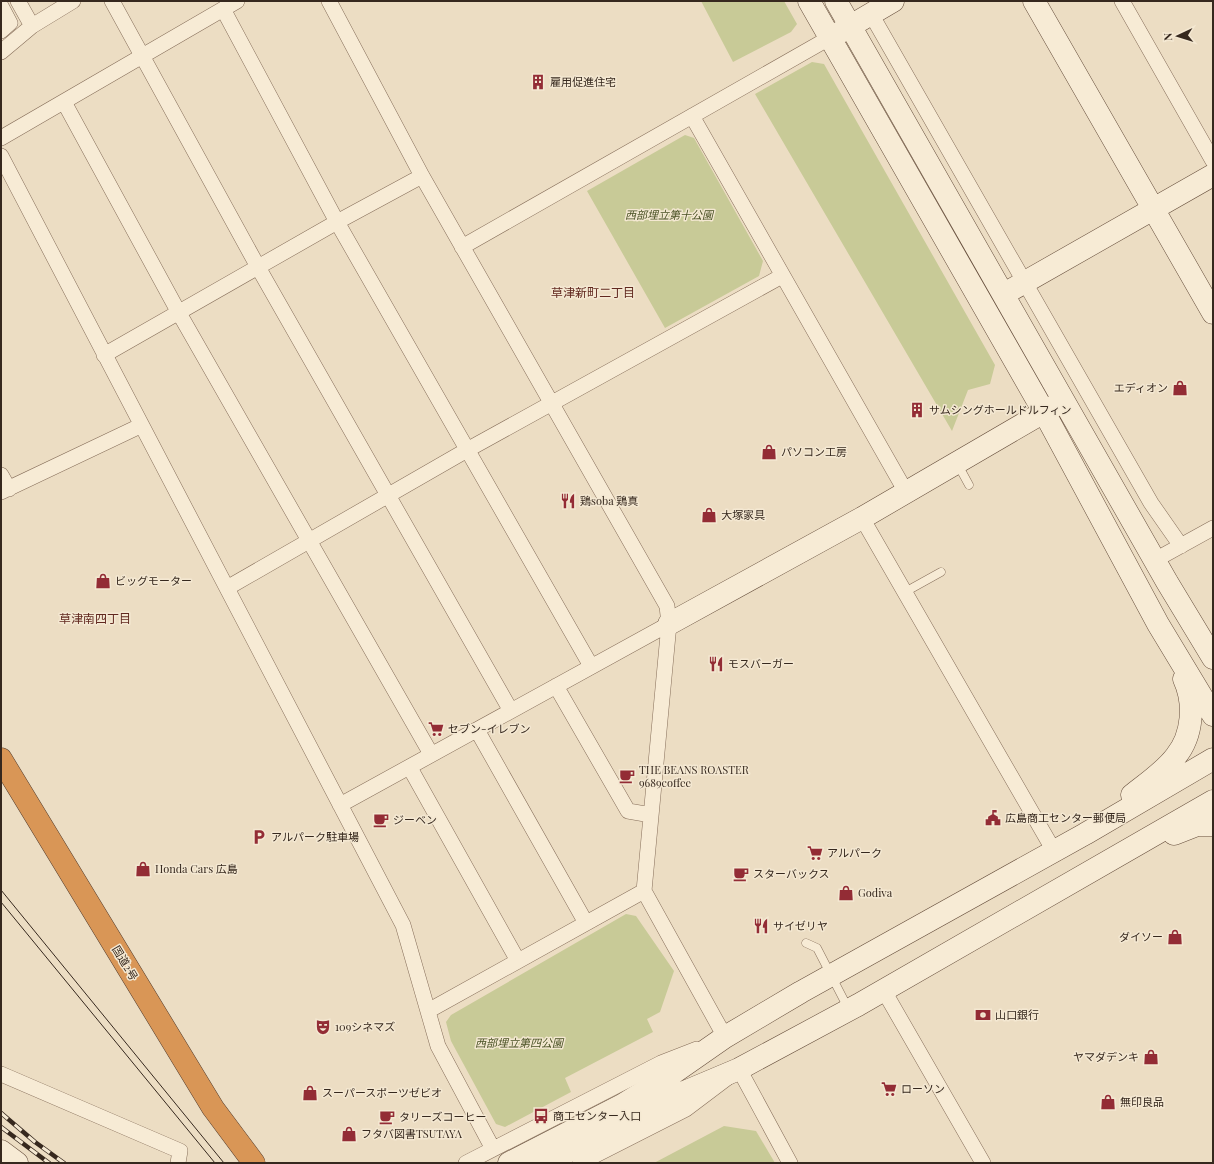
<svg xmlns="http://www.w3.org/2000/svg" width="1214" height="1164" viewBox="0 0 1214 1164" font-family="'Playfair Display','Noto Sans JP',serif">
	<rect width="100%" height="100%" fill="#ecddc3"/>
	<path fill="#c8ca97" d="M 701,1 L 784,1 L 797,24 L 791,32 L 733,62 Z
		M 812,62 L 824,64 L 995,365 L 990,384 L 968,390 L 952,431 L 755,94 Z
		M 685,135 L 694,138 L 763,261 L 759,276 L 665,328 L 587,191 Z
		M 626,914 L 636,916 L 674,971 L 660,1012 L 647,1019 L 653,1032 L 565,1078 L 571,1092 L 505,1127 L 496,1124 L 451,1041 L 446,1022 L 451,1015 Z
		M 724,1126 L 756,1131 L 775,1163 L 654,1163 Z"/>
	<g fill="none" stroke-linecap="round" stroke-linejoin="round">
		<defs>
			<path id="lane" d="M 957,463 L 969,485
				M 905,592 L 941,572
				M 806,943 L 817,948 L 849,1010"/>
			<path id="street" d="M 18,1 L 32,26
				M 112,1 L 258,267 L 511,711
				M 329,1 L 422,176 L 667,606 L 669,624 L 644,891 L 725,1037 L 717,1041
				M 1122,1 L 1213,161
				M 1,6 L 10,23 L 1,31
				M 223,9 L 337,222 L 591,666
				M 871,14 L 1151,503 L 1181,546
				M 1,52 L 32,26 L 73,1
				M 64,102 L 179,313 L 431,754
				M 692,116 L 906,492
				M 1,138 L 237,1
				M 1,156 L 403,925 L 438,1046 L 493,1149
				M 462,247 L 831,37
				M 104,355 L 337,222 L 422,176
				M 1,475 L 9,489
				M 1,492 L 140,426
				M 862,518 L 1054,851
				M 1155,560 L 1213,528
				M 227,588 L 467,450 L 782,276
				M 556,686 L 628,811 L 651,815
				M 477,730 L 586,923
				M 410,768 L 518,961
				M 340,805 L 669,624
				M 884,991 L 983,1163
				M 428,1011 L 644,891
				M 1,1074 L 180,1151 L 178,1163
				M 466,1163 L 661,1063 L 697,1049
				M 580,1163 L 686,1109 L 739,1069 L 790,1163"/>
			<path id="secondary" d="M 809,1 L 1044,412 L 1158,624 L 1213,715
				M 836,1 L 1167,582 L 1213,658
				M 1034,1 L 1213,313
				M 837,34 L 893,1
				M 1004,294 L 1213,175
				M 669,624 L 862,518 L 1056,405
				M 1132,795 C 1147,783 1165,771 1176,756 C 1193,735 1195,703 1184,679
				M 1174,834 L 1197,825 L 1213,825
				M 1,1151 L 17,1163
				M 509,1163 L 622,1105 L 669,1076 L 725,1037 L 801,992 L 1085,834 L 1213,759
				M 546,1163 L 682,1093 L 739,1069 L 858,1005 L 1213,801"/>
			<path id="highway" d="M 1,759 L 213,1108 L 254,1163"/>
		</defs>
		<use href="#lane" stroke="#866e5a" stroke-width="9"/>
		<use href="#street" stroke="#866e5a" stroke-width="16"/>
		<use href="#secondary" stroke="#674f3d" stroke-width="23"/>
		<use href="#highway" stroke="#543d2e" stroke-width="23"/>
		<use href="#lane" stroke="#f7ebd5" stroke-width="8"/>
		<use href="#street" stroke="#f7ebd5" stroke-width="15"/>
		<use href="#secondary" stroke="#f7ebd5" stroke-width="22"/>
		<use href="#highway" stroke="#d99656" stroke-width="22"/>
		<path stroke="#36281e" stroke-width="1" d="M 1,890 L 224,1163
			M 1,902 L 215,1163"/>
		<defs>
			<path id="rail" d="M 1,1113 L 35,1142 L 64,1163
				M 1,1127 L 49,1163"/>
		</defs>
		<use href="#rail" stroke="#36281e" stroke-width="4.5"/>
		<use href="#rail" stroke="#f4e8d2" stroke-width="3" stroke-dasharray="9" stroke-linecap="butt"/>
	</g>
	<defs>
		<symbol id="building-bare" viewBox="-9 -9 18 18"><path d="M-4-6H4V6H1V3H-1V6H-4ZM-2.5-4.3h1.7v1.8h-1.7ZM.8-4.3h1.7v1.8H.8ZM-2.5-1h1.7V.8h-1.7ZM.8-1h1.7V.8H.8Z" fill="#932c35" stroke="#f4e8d2" stroke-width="2.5" paint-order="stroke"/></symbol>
		<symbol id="shop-bare" viewBox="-9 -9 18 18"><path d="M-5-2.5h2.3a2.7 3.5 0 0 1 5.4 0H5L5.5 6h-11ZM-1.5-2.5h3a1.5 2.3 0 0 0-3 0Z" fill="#932c35" stroke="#f4e8d2" stroke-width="2.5" paint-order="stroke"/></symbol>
		<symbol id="restaurant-bare" viewBox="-9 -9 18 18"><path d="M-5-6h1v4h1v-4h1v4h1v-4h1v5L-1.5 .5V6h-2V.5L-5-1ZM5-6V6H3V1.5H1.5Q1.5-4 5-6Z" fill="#932c35" stroke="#f4e8d2" stroke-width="2.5" paint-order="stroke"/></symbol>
		<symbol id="supermarket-bare" viewBox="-9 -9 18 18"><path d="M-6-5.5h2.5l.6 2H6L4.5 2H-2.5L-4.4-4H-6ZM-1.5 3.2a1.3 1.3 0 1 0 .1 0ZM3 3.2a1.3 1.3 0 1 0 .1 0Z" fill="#932c35" stroke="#f4e8d2" stroke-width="2.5" paint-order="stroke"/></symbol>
		<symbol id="cafe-bare" viewBox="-9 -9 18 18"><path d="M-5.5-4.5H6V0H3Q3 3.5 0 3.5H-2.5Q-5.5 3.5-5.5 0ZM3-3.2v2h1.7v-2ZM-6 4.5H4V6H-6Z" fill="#932c35" stroke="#f4e8d2" stroke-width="2.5" paint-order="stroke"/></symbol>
		<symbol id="civic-bare" viewBox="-9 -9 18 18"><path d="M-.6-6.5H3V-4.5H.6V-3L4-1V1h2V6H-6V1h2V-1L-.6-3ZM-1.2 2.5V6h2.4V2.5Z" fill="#932c35" stroke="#f4e8d2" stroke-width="2.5" paint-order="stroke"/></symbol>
		<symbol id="parking-bare" viewBox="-9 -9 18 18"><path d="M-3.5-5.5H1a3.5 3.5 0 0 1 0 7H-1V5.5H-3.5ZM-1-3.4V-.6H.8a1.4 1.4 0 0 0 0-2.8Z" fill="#932c35" stroke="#f4e8d2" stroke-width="2.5" paint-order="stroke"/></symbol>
		<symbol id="bank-bare" viewBox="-9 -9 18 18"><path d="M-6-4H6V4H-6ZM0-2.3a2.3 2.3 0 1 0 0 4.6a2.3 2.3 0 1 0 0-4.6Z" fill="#932c35" stroke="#f4e8d2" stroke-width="2.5" paint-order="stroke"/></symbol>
		<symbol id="theatre-bare" viewBox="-9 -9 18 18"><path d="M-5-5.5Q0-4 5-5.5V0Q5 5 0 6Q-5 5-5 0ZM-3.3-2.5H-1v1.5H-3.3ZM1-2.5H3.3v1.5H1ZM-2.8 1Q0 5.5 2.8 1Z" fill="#932c35" stroke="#f4e8d2" stroke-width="2.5" paint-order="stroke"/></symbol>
		<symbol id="bus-bare" viewBox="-9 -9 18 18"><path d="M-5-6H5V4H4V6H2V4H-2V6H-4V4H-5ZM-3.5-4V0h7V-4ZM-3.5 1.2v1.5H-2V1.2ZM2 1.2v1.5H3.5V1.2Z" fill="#932c35" stroke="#f4e8d2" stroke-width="2.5" paint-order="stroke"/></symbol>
	</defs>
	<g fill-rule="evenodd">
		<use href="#building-bare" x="527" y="71" width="22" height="22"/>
		<use href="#shop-bare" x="1169" y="377" width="22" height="22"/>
		<use href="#building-bare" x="906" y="399" width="22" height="22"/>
		<use href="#shop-bare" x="758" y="441" width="22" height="22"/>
		<use href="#restaurant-bare" x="557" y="490" width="22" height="22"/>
		<use href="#shop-bare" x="698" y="504" width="22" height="22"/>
		<use href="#shop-bare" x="92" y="570" width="22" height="22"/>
		<use href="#restaurant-bare" x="705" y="653" width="22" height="22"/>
		<use href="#supermarket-bare" x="425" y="718" width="22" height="22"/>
		<use href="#cafe-bare" x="616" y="765" width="22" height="22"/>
		<use href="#civic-bare" x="982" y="807" width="22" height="22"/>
		<use href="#cafe-bare" x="370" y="809" width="22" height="22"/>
		<use href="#parking-bare" x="248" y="826" width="22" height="22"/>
		<use href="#supermarket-bare" x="804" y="842" width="22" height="22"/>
		<use href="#shop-bare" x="132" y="858" width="22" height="22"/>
		<use href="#cafe-bare" x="730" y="863" width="22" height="22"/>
		<use href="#shop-bare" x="835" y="882" width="22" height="22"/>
		<use href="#restaurant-bare" x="750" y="915" width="22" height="22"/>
		<use href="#shop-bare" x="1164" y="926" width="22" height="22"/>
		<use href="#bank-bare" x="972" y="1004" width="22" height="22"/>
		<use href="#theatre-bare" x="312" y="1016" width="22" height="22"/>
		<use href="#shop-bare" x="1140" y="1046" width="22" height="22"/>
		<use href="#supermarket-bare" x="878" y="1078" width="22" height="22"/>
		<use href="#shop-bare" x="299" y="1082" width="22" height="22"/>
		<use href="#shop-bare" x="1097" y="1091" width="22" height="22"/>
		<use href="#bus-bare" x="530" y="1105" width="22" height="22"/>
		<use href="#cafe-bare" x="376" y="1106" width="22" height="22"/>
		<use href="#shop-bare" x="338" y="1123" width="22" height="22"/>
	</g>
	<g text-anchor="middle" stroke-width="3" stroke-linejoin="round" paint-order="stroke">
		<g font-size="11" fill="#36281e" stroke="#f4e8d2" text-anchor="start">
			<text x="550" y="86">雇用促進住宅</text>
			<text x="1168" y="392" text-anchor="end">エディオン</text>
			<text x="929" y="414">サムシングホールドルフィン</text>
			<text x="781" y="456">パソコン工房</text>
			<text x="580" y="505">鶏soba 鶏真</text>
			<text x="721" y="519">大塚家具</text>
			<text x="115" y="585">ビッグモーター</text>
			<text x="728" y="668">モスバーガー</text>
			<text x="448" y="733">セブン-イレブン</text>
			<text x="639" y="774">THE BEANS ROASTER<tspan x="639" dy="13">9689coffee</tspan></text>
			<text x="1005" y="822">広島商工センター郵便局</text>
			<text x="393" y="824">ジーベン</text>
			<text x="271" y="841">アルパーク駐車場</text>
			<text x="827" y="857">アルパーク</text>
			<text x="155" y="873">Honda Cars 広島</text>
			<text x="753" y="878">スターバックス</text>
			<text x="858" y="897">Godiva</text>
			<text x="773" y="930">サイゼリヤ</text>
			<text x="1163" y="941" text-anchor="end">ダイソー</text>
			<text x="995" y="1019">山口銀行</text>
			<text x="335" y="1031">109シネマズ</text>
			<text x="1139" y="1061" text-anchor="end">ヤマダデンキ</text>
			<text x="901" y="1093">ローソン</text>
			<text x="322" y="1097">スーパースポーツゼビオ</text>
			<text x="1120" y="1106">無印良品</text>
			<text x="553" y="1120">商工センター入口</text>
			<text x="399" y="1121">タリーズコーヒー</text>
			<text x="361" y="1138">フタバ図書TSUTAYA</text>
		</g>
		<g font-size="11" font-style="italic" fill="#4a5225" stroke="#f4e8d2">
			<text x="669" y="219">西部埋立第十公園</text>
			<text x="519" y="1047">西部埋立第四公園</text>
		</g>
		<g font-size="11" fill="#36281e" stroke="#f4e8d2">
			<text transform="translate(125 963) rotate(59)" y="4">国道2号</text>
		</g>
		<g font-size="12" fill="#61281f" stroke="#f4e8d2">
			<text x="593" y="297">草津新町二丁目</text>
			<text x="95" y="623">草津南四丁目</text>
		</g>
	</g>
	<rect width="1214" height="1164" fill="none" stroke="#36281e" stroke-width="4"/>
	<g transform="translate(1178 36) rotate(266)" stroke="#f4e8d2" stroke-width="3" paint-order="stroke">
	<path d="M0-3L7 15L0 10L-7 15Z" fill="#36281e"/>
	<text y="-6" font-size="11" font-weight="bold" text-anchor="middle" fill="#36281e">N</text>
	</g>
</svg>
